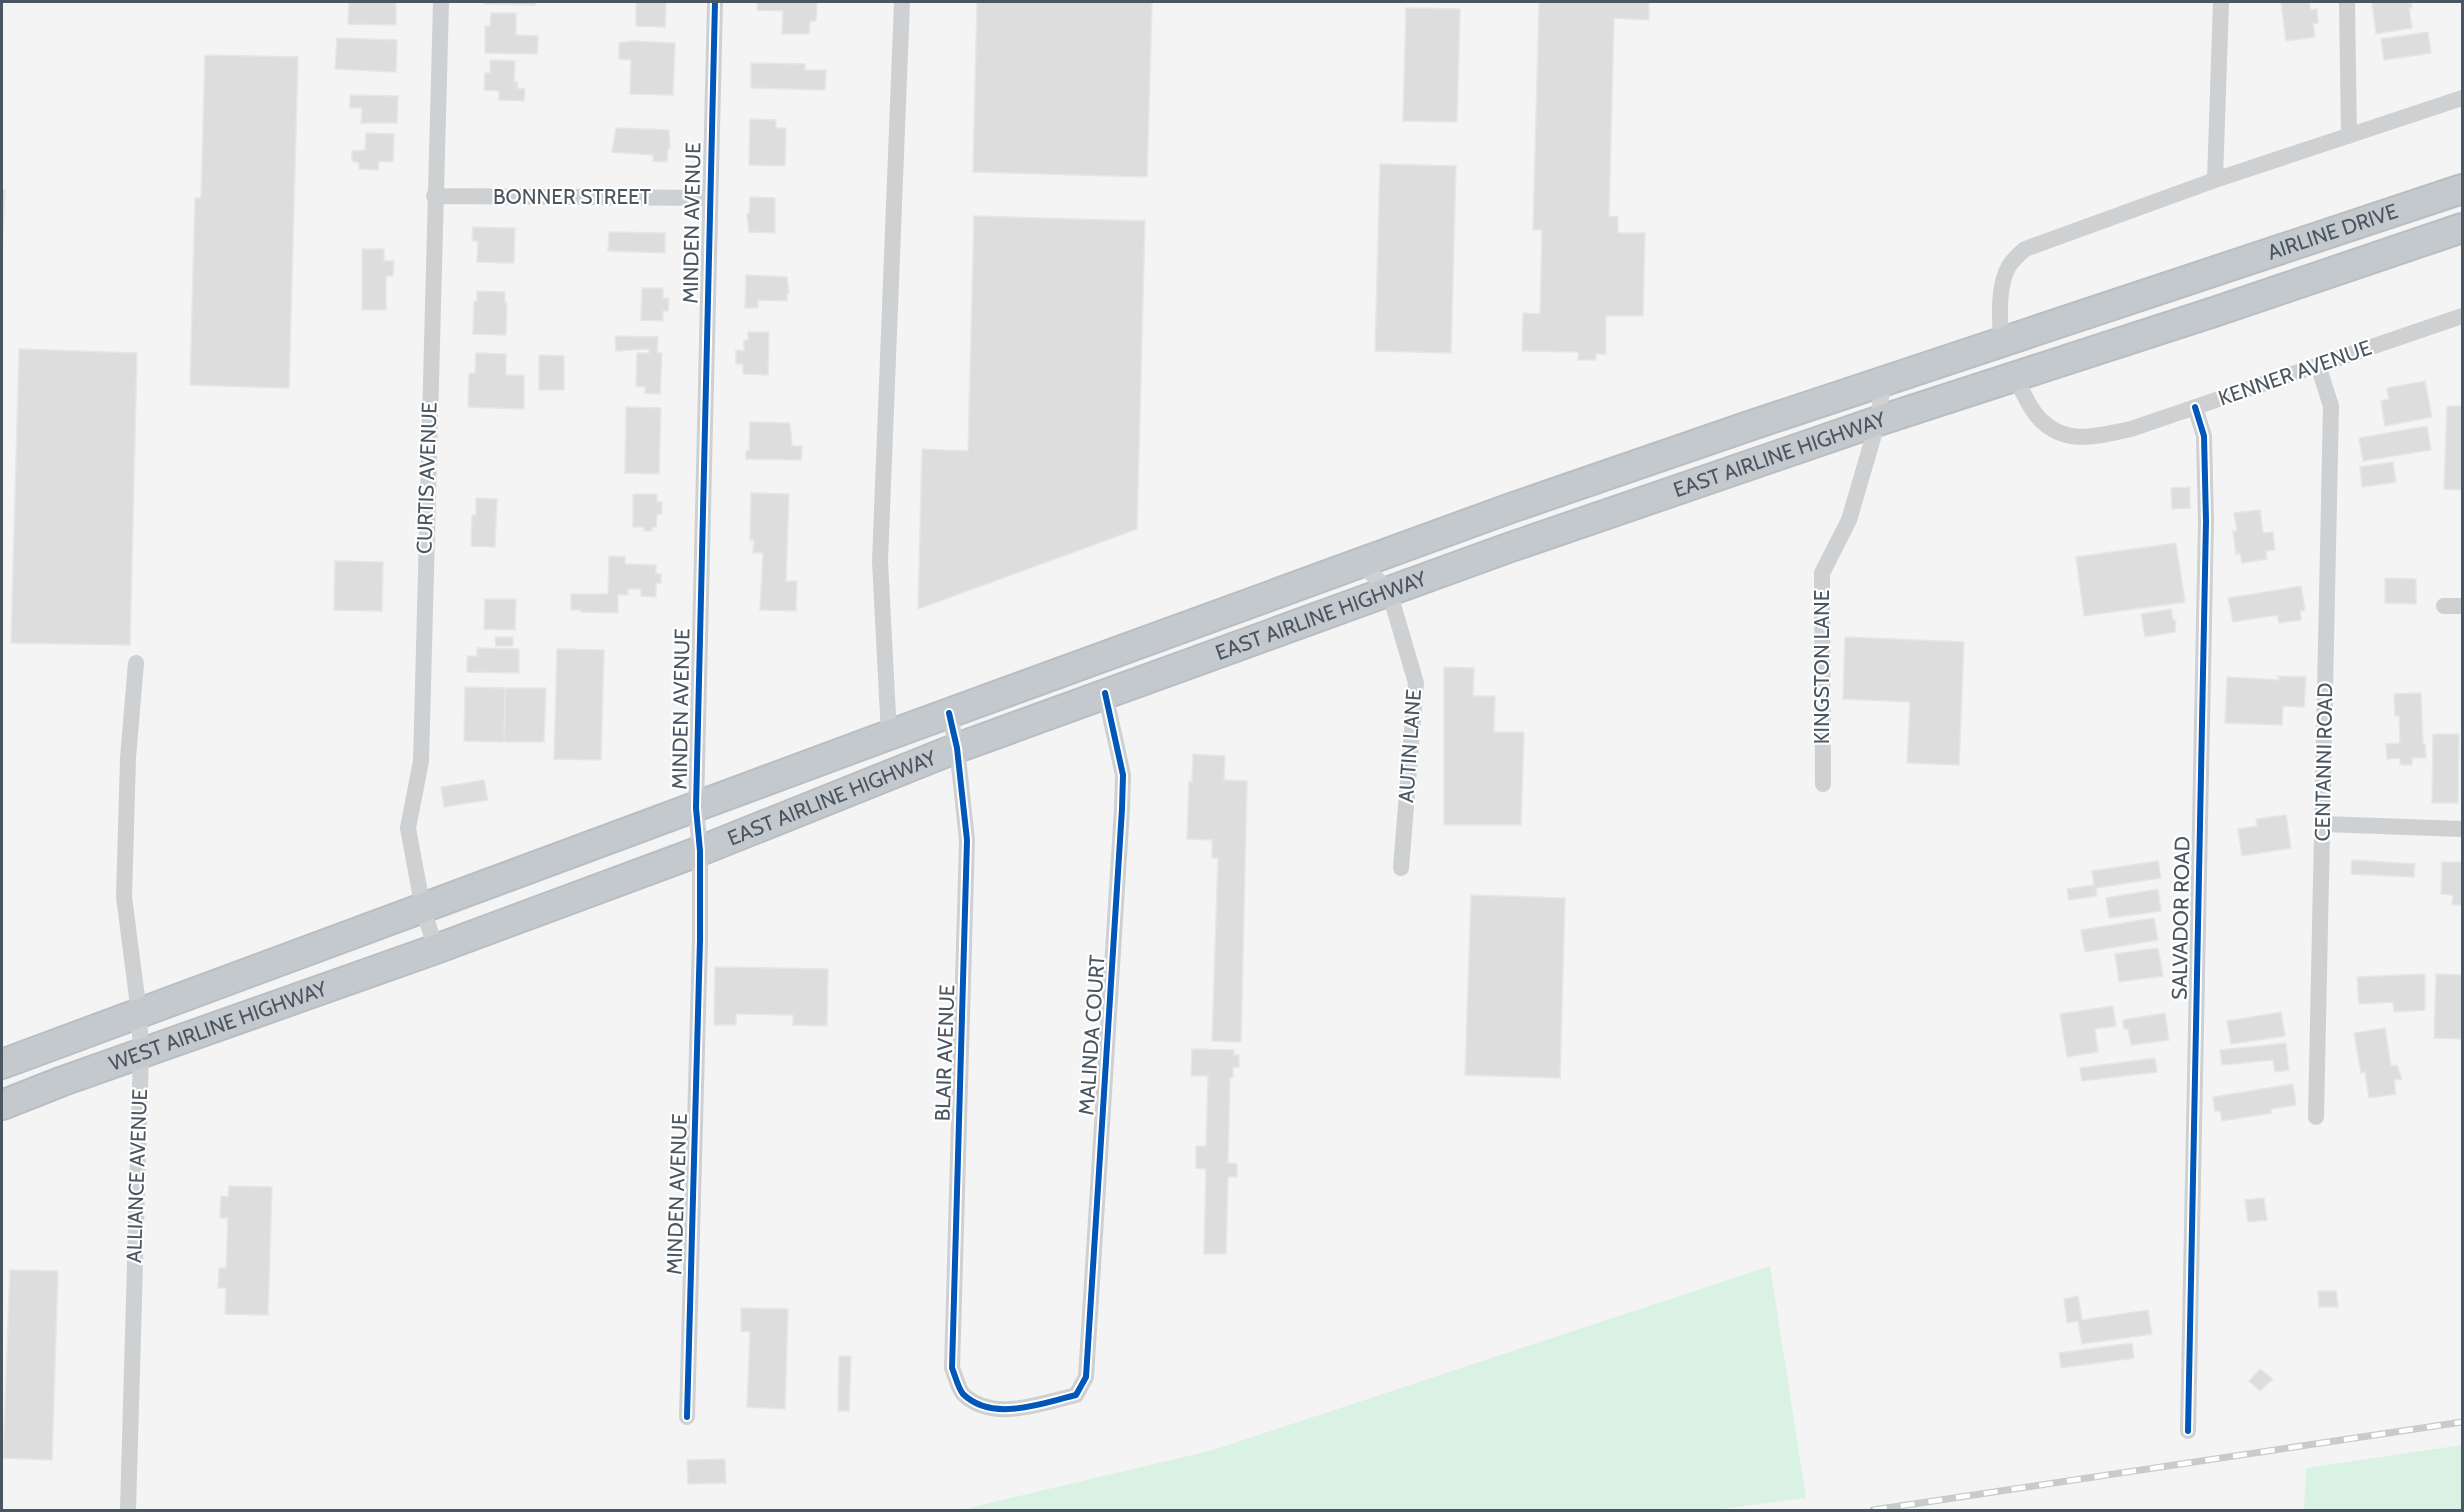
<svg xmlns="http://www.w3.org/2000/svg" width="2464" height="1512" viewBox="0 0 2464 1512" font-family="Cabin,sans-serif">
	<rect width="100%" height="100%" fill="#f4f4f4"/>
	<path fill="#d9f2e3" d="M 1770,1266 L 1806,1498 L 1713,1510 L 960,1510 L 1213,1450 Z
		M 2462,1445 L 2462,1510 L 2304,1510 L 2306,1468 Z"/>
	<path fill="#ddddde" stroke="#e5e6e7" stroke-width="1.5" d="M 349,2 L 396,2 L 396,25 L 348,24 Z
		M 485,2 L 535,2 L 535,5 L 485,4 Z
		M 636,2 L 666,2 L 665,27 L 636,26 Z
		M 757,2 L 817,2 L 816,21 L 810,21 L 809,34 L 782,34 L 783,11 L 757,10 Z
		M 977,2 L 1152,2 L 1147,177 L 973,172 Z
		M 1539,2 L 1649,2 L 1649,20 L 1614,18 L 1609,216 L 1618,217 L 1618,233 L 1645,233 L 1643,316 L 1606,316 L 1606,354 L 1596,354 L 1596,360 L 1578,360 L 1579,352 L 1522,351 L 1523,313 L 1540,314 L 1542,230 L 1533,230 Z
		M 2281,2 L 2309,2 L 2311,10 L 2317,9 L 2318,23 L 2313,24 L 2315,37 L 2286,41 Z
		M 2372,2 L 2411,2 L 2412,8 L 2409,8 L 2412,28 L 2376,34 Z
		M 1406,8 L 1460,9 L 1457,122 L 1403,121 Z
		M 491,13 L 516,13 L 516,35 L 538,36 L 537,54 L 485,53 L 485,26 L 490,26 Z
		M 2428,32 L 2431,53 L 2384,60 L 2381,39 Z
		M 337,38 L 397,40 L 396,72 L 335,69 Z
		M 632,41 L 675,43 L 673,95 L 630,94 L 631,60 L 619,59 L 619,43 Z
		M 205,55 L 298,57 L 289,388 L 190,385 L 195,198 L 201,198 Z
		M 490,60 L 515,61 L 514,82 L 518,82 L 517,88 L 525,89 L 524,101 L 499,100 L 499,91 L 484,90 L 485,73 L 490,73 Z
		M 751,63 L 805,64 L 805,70 L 826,70 L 825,90 L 751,88 Z
		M 350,95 L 398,96 L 397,123 L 361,123 L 362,108 L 350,108 Z
		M 750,119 L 776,120 L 776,128 L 786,128 L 785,166 L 749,165 Z
		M 616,128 L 669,130 L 670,148 L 668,149 L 667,162 L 653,161 L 653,155 L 612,152 Z
		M 366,133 L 394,134 L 393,162 L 379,161 L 378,170 L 359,169 L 359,163 L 352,161 L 352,151 L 365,150 Z
		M 1380,164 L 1456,166 L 1451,353 L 1375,351 Z
		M 2,190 L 5,190 L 2,256 Z
		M 750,197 L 775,198 L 775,233 L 749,232 L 747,214 L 749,214 Z
		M 974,216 L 1145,221 L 1137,529 L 918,609 L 922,449 L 968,451 Z
		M 473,227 L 515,228 L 514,263 L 477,262 L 478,241 L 472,241 Z
		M 609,232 L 665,233 L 665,253 L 608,251 Z
		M 362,249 L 384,249 L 384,261 L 394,261 L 393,276 L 386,276 L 386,310 L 362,310 Z
		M 746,275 L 787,277 L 789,294 L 787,294 L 787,301 L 758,300 L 758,308 L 745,308 Z
		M 642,288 L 663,288 L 663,298 L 669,298 L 668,311 L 663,311 L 663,321 L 641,320 Z
		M 477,291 L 505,292 L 505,303 L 507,303 L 506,335 L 473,334 L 474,301 L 477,301 Z
		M 748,332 L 769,332 L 768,375 L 743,374 L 743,364 L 736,364 L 736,350 L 744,351 L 744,340 L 748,340 Z
		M 615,336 L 658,337 L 657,353 L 662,353 L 660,394 L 645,393 L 645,387 L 636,386 L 637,353 L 649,353 L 649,349 L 616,351 Z
		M 19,349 L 137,353 L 130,645 L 11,643 Z
		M 476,353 L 506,354 L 506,375 L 524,375 L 524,409 L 468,407 L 469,373 L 475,373 Z
		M 539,355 L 564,356 L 564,390 L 539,390 Z
		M 2425,381 L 2432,417 L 2385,426 L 2381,401 L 2389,399 L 2387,388 Z
		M 2447,406 L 2462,406 L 2462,490 L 2444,489 Z
		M 626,407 L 661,408 L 659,474 L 625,473 Z
		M 750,422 L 790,423 L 792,446 L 802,446 L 801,460 L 746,459 L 746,451 L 749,451 Z
		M 2427,426 L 2431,450 L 2363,461 L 2359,438 Z
		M 2393,462 L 2396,482 L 2362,487 L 2360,467 Z
		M 2190,487 L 2190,508 L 2172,509 L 2171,488 Z
		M 751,493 L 789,494 L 786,581 L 797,581 L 796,611 L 760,610 L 763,553 L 753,553 L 754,540 L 750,540 Z
		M 633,494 L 657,494 L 657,502 L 662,502 L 662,514 L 657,514 L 656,527 L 652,527 L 652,531 L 644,531 L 644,527 L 633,527 Z
		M 476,498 L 497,499 L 495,547 L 471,546 L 472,515 L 476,515 Z
		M 2260,510 L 2263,533 L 2273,532 L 2275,550 L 2266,551 L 2267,559 L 2242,563 L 2240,553 L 2236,554 L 2233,531 L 2237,531 L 2234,513 Z
		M 2176,543 L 2185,602 L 2084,616 L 2076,557 Z
		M 609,556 L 625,557 L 625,564 L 656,565 L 656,574 L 661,574 L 661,583 L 656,583 L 656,597 L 641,596 L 641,589 L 628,589 L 628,595 L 618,595 L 618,613 L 581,612 L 582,610 L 571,610 L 571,594 L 608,594 Z
		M 335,561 L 383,562 L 382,611 L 334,610 Z
		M 2385,578 L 2416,579 L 2416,604 L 2385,603 Z
		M 2301,586 L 2305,610 L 2300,611 L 2301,620 L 2279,623 L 2277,615 L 2233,622 L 2228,598 Z
		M 485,599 L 516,599 L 515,630 L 484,629 Z
		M 2171,609 L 2173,620 L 2176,620 L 2175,632 L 2145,637 L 2141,614 Z
		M 495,637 L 513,637 L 513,646 L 496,646 Z
		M 1845,637 L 1964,642 L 1959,765 L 1907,763 L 1910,702 L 1843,699 Z
		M 477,648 L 519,649 L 519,673 L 467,672 L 467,656 L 477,656 Z
		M 557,649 L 604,650 L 601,760 L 554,759 Z
		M 1444,667 L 1474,668 L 1473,696 L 1495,696 L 1494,732 L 1524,732 L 1521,825 L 1444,825 Z
		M 2277,676 L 2306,677 L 2304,707 L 2283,706 L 2282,725 L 2225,723 L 2227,677 L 2280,680 Z
		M 465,687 L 505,688 L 504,742 L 464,741 Z
		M 505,688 L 546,688 L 544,742 L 504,742 Z
		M 2421,693 L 2423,744 L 2425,744 L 2426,758 L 2412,758 L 2412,765 L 2400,765 L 2400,758 L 2387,759 L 2386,744 L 2400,743 L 2399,716 L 2395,716 L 2394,694 Z
		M 2433,734 L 2459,734 L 2458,803 L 2432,803 Z
		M 1193,754 L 1225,756 L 1224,780 L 1247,781 L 1241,1042 L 1212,1041 L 1218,858 L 1212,858 L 1212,840 L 1187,839 L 1189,781 L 1192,782 Z
		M 484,780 L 488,800 L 444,807 L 441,787 Z
		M 2286,815 L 2291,848 L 2242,856 L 2238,829 L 2257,826 L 2256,819 Z
		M 2352,860 L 2415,864 L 2414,877 L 2351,874 Z
		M 2158,861 L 2161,878 L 2096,888 L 2097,896 L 2069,900 L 2067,889 L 2094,885 L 2092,871 Z
		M 2442,862 L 2462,862 L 2462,905 L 2452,905 L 2453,895 L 2441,894 Z
		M 2158,889 L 2161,911 L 2109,918 L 2106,898 Z
		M 1471,895 L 1565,898 L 1560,1078 L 1465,1075 Z
		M 2154,918 L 2158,940 L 2085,952 L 2081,930 Z
		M 2158,948 L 2163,976 L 2119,982 L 2115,954 Z
		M 715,967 L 828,969 L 827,1026 L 793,1025 L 793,1015 L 736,1014 L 736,1025 L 714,1025 Z
		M 2425,974 L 2425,1010 L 2394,1012 L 2393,1002 L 2359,1004 L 2357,977 Z
		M 2436,974 L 2462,975 L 2462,1039 L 2434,1038 Z
		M 2113,1006 L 2116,1026 L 2095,1029 L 2098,1052 L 2067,1057 L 2060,1014 Z
		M 2281,1012 L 2285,1036 L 2231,1044 L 2227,1021 Z
		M 2165,1013 L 2169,1040 L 2131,1045 L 2128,1029 L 2124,1029 L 2123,1020 Z
		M 2385,1028 L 2391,1066 L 2397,1065 L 2402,1079 L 2394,1080 L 2396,1094 L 2369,1098 L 2365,1072 L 2361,1073 L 2354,1033 Z
		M 2286,1043 L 2289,1070 L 2275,1072 L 2273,1060 L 2222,1065 L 2220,1050 Z
		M 1192,1049 L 1234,1050 L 1234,1055 L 1239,1055 L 1239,1067 L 1233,1067 L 1233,1077 L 1230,1078 L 1228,1163 L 1237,1164 L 1237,1177 L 1228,1177 L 1226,1254 L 1204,1254 L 1206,1169 L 1196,1168 L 1196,1146 L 1206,1146 L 1208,1076 L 1191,1076 Z
		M 2155,1058 L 2157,1072 L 2082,1081 L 2080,1068 Z
		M 2293,1084 L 2296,1105 L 2271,1109 L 2271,1113 L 2222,1121 L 2220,1111 L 2215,1112 L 2213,1097 Z
		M 229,1186 L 272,1187 L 268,1315 L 225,1314 L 226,1288 L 218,1288 L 219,1268 L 226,1268 L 228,1218 L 220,1218 L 221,1196 L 228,1197 Z
		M 2264,1198 L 2267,1220 L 2248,1222 L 2245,1200 Z
		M 10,1270 L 58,1271 L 52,1460 L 3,1458 Z
		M 2318,1291 L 2336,1291 L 2338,1307 L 2319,1307 Z
		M 2078,1296 L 2082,1320 L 2148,1310 L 2152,1334 L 2082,1344 L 2078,1321 L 2067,1323 L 2064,1299 Z
		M 741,1308 L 788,1309 L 785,1409 L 747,1407 L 750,1332 L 741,1331 Z
		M 2132,1343 L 2134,1358 L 2061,1368 L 2059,1353 Z
		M 839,1356 L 851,1356 L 849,1411 L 838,1411 Z
		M 2260,1369 L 2273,1379 L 2260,1391 L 2249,1381 Z
		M 725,1459 L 726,1483 L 688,1484 L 687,1460 Z"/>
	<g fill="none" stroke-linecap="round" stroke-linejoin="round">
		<defs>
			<g id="trunk">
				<path id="s1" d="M 2,1064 L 889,735 L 1508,509 L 1749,426 L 2462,189"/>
				<path id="s2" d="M 2,1105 L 63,1081 L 436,949 L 700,851 L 957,748 L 1508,548 L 1878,421 L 2217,311 L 2462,228"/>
			</g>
		</defs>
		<use href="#trunk" stroke="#b9bec3" stroke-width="32"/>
		<path stroke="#ced0d2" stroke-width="16" d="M 2347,2 L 2349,136
			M 2215,180 L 2221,2
			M 434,196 L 709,198
			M 2001,342 C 2000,320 1997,286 2009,266 C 2013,260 2019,254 2025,249 L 2215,180 L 2462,98
			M 2014,376 C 2022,389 2028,406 2038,417 C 2065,447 2097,436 2131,429 L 2462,316
			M 1362,564 L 1389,591 L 1416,683 L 1401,868
			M 2444,606 L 2462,606
			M 949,713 L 957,748 L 967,840 L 952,1368 C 955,1375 958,1388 963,1394 C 993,1423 1042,1403 1076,1395 L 1086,1377 L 1122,809 L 1123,775 L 1105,693
			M 889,735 L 880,561 L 902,2
			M 1823,784 L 1822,573 L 1849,520 L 1878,421 L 1883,382
			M 2324,824 L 2462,829
			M 436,949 L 423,909 L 408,828 L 421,761 L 441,2
			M 2316,1117 L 2331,406 L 2318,365
			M 687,1417 L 700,940 L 700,851 L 696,808 L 715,2
			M 2188,1431 L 2206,521 L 2204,436 L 2195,407
			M 128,1510 L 141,1053 L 139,1013 L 124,897 L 128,758 L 136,663"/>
		<use href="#trunk" stroke="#c4c9cd" stroke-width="28"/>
		<defs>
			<path id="rail" d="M 1873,1510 L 2462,1422"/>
		</defs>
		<use href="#rail" stroke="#c9cacc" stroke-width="7"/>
		<use href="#rail" stroke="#fff" stroke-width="4.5" stroke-dasharray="14" stroke-linecap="butt"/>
		<defs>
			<path id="cycleway" d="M 949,713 L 957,748 L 967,840 L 952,1368 C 955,1375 958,1388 963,1394 C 993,1423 1042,1403 1076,1395 L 1086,1377 L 1122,809 L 1123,775 L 1105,693
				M 687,1417 L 700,940 L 700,851 L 696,808 L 715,2
				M 2188,1431 L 2206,521 L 2204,436 L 2195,407"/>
		</defs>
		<use href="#cycleway" stroke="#fff" stroke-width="10"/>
		<use href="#cycleway" stroke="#0057b8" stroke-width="6"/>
	</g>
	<g text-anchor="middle" stroke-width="4.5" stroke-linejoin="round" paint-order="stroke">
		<g font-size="21" fill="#4a5661" stroke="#fff">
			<text x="572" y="204">BONNER STREET</text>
			<text transform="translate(692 223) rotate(-89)" y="7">MINDEN AVENUE</text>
			<text dy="7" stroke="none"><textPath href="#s1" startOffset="2475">AIRLINE DRIVE</textPath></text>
			<text transform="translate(2295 373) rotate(-19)" y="7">KENNER AVENUE</text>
			<text dy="7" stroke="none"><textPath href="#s2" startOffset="1893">EAST AIRLINE HIGHWAY</textPath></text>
			<text transform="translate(427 478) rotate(-88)" y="7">CURTIS AVENUE</text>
			<text dy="7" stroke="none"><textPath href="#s2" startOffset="1407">EAST AIRLINE HIGHWAY</textPath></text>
			<text transform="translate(1822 667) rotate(-90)" y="7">KINGSTON LANE</text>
			<text transform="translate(681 709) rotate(-89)" y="7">MINDEN AVENUE</text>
			<text transform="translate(1410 746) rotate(-86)" y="7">AUTIN LANE</text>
			<text transform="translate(2324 762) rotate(-89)" y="7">CENTANNI ROAD</text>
			<text dy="7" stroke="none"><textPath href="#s2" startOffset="885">EAST AIRLINE HIGHWAY</textPath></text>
			<text transform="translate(2181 918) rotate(-89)" y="7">SALVADOR ROAD</text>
			<text dy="7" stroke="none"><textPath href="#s2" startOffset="230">WEST AIRLINE HIGHWAY</textPath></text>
			<text transform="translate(1092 1035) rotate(-86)" y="7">MALINDA COURT</text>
			<text transform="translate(945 1053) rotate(-88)" y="7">BLAIR AVENUE</text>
			<text transform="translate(137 1176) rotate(-88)" y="7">ALLIANCE AVENUE</text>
			<text transform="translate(677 1194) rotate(-88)" y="7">MINDEN AVENUE</text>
		</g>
	</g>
	<rect width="2464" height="1512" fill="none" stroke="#4a5661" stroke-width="6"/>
</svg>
